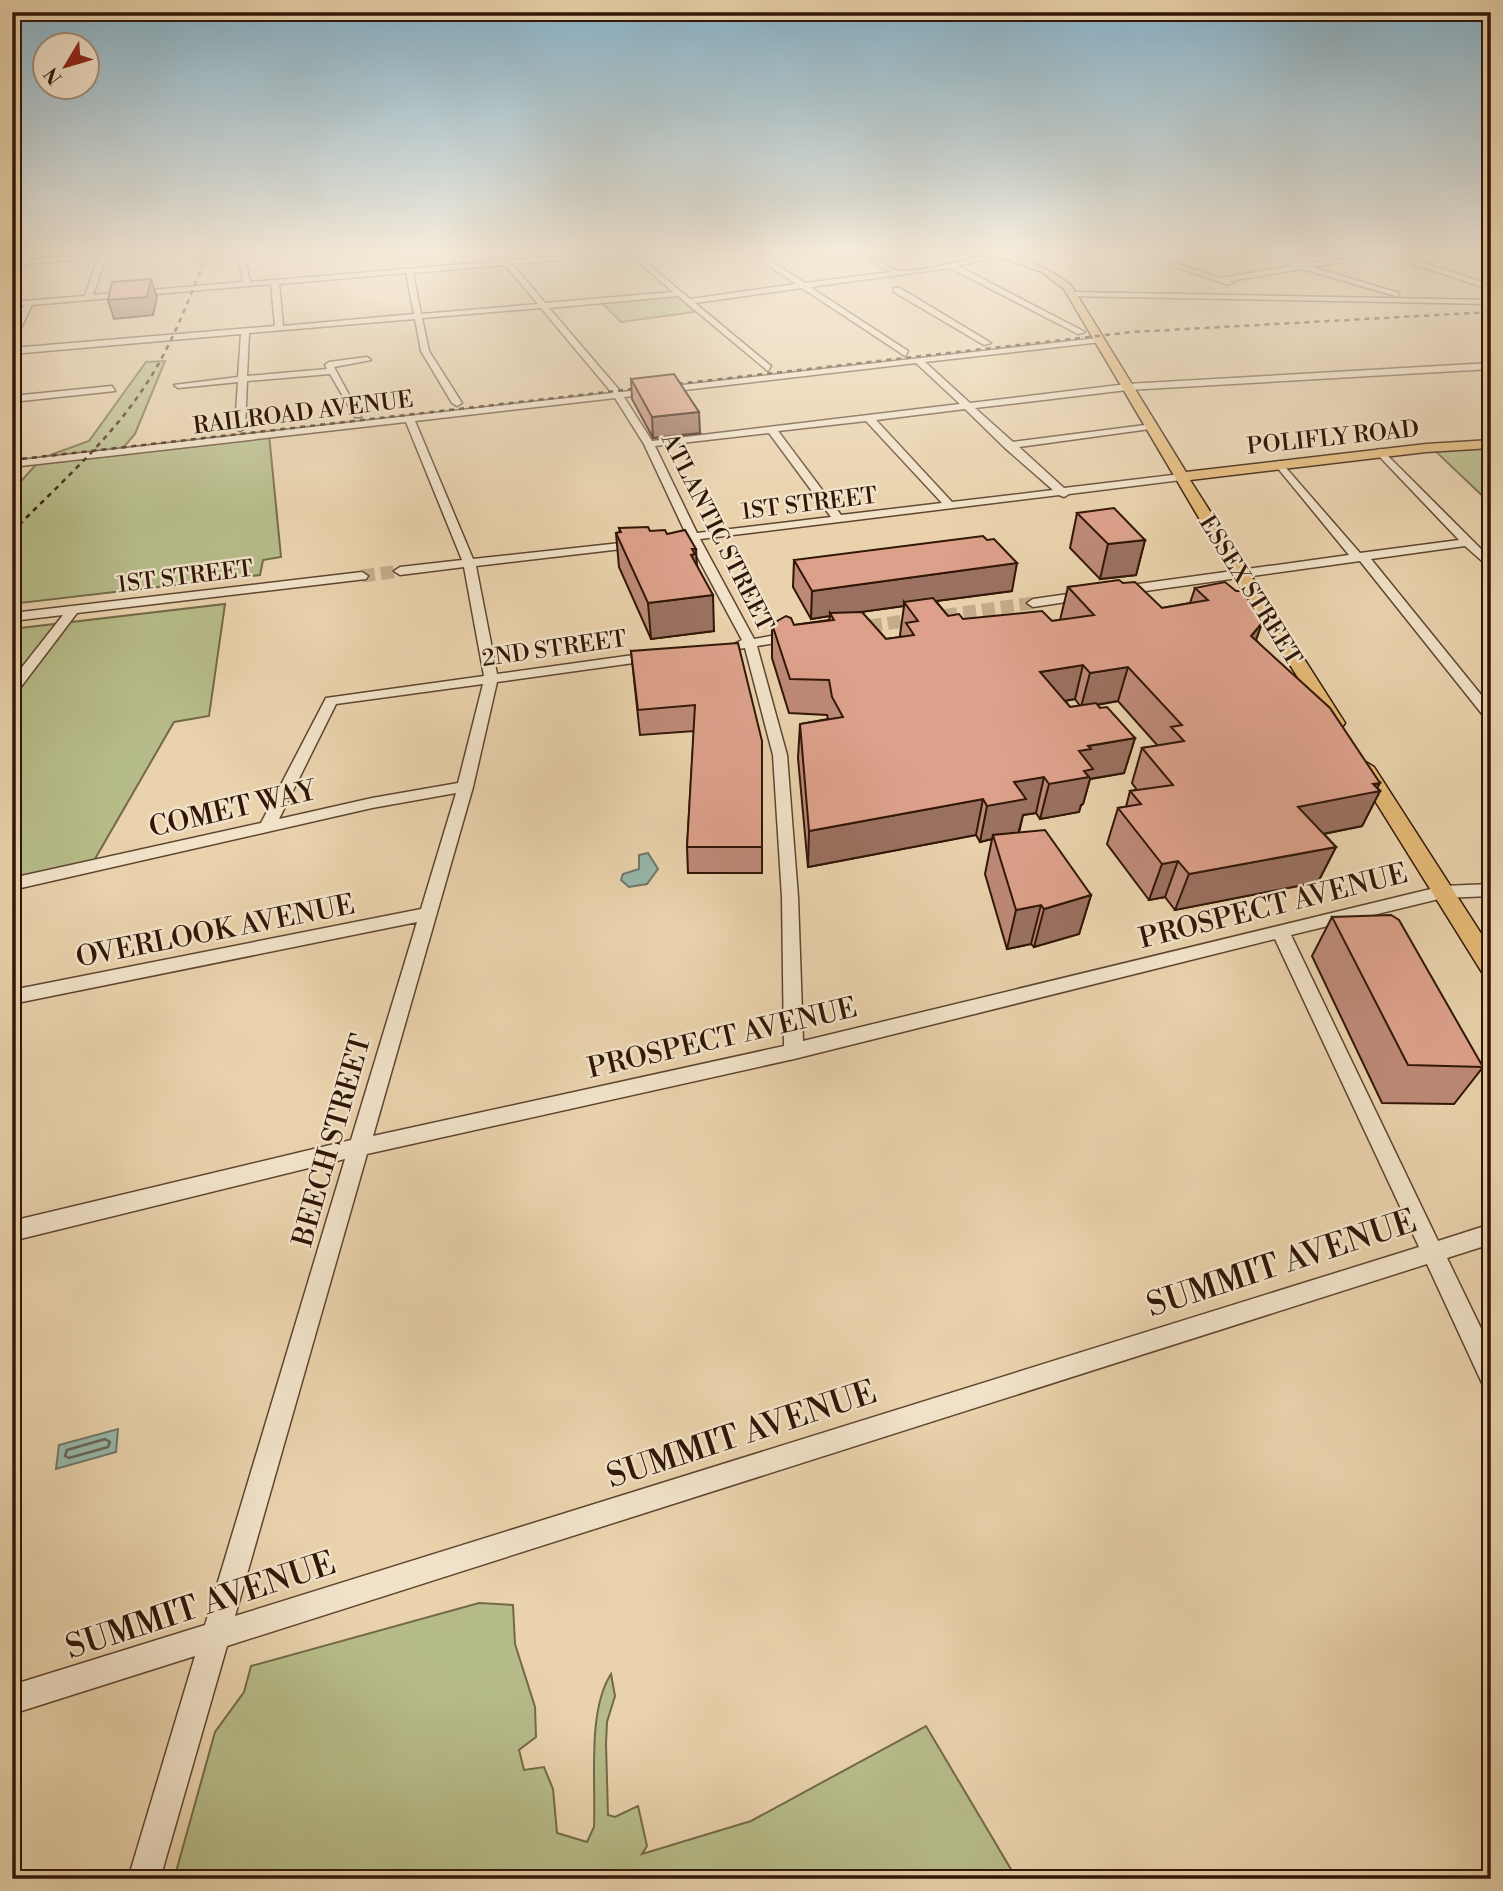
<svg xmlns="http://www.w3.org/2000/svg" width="1503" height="1891" viewBox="0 0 1503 1891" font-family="'Libre Bodoni',serif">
	<rect width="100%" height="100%" fill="#e9d2ac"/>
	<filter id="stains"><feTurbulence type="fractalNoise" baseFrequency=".00286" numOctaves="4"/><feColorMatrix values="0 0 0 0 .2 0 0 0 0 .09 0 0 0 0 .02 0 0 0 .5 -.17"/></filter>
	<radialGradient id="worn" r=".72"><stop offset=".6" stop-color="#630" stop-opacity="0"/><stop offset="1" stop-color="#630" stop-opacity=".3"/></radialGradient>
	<path fill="#b6bc89" stroke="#746948" stroke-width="2" d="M 681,294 L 701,311 L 621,322 L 600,301 Z
		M 165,361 L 135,434 L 122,449 L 269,434 L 281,557 L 263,560 L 260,575 L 12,604 L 12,491 L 42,458 L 89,441 L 146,362 Z
		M 1491,444 L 1491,504 L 1431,447 Z
		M 225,604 L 209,716 L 174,722 L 92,864 L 12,882 L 12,629 Z
		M 479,1603 L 513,1605 L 515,1644 L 535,1707 L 536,1737 L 519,1750 L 524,1770 L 544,1767 L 553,1789 L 557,1833 L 587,1842 L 594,1827 C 596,1783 587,1711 611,1674 L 615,1696 L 607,1722 L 606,1744 L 608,1815 L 615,1817 L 638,1806 L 647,1846 L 642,1854 L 751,1821 L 926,1726 L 1015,1876 L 1004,1879 L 174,1879 L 215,1732 L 244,1692 L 251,1666 Z"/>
	<path fill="#97b8ab" stroke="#6e7769" stroke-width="2" d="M 648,853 L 658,869 L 647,884 L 629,887 L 621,880 L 623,874 L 639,869 L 639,855 Z
		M 118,1429 L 116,1452 L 56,1469 L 59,1445 Z"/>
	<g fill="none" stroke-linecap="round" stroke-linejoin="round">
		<path stroke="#646759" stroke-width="2.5" d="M 105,1439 L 110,1442 L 108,1447 L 69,1458 L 65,1456 L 67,1450 Z"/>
		<path stroke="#c4ac8b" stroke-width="13" stroke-dasharray="13 6" stroke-linecap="butt" d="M 362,576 L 400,571
			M 869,626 L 1033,603"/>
		<defs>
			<path id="minor" d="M 156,250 L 180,250 L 106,258 L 93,295 L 243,282 L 237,250 L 243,250 L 250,282 L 501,261 L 493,250 L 499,250 L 508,260 L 659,250 L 636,254 L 690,299 L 796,284 L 746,250 L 753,250 L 805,283 L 891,272 L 854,250 C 871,250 883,267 899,271 C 916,274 978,257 998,252 L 1000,255 L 958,266 L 1085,332 L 1078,334 L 950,268 L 810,287 L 908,351 L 905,356 L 802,288 L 695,303 L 771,366 L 768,371 L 678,296 L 549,308 L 621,392 L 1098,338 L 1101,342 L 925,362 L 970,403 L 1127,384 L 1491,363 L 1491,369 L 1127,390 L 975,408 L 1013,442 L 1153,424 L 1155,426 L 1150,429 L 1019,447 L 1064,488 L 1181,474 L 1186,477 L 1181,480 L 1069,494 L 1064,497 L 1059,495 L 700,539 L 754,639 L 794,632 L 800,636 L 794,640 L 757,646 L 787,755 L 798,897 L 803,1041 L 1443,886 L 1491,884 L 1491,896 L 1443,898 L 1291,935 L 1438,1241 L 1491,1224 L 1491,1244 L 1447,1258 L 1491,1349 L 1491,1387 L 1482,1383 L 1427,1264 L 227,1646 L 160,1879 L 128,1879 L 195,1656 L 12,1714 L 12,1685 L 205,1625 L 345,1159 L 12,1241 L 12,1221 L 351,1140 L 417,922 L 12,1004 L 12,990 L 421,909 L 456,793 L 372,808 L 12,890 L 12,878 L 261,823 L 326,698 L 484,676 L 464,567 L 400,575 L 394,571 L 400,567 L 462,560 L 406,422 L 12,467 L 12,461 L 612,393 L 541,308 L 422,318 L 429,351 L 462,403 L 457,406 L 452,403 L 421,351 L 415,319 L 249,333 L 247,376 L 327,369 L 325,365 L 329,362 L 367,357 L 371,360 L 334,367 L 361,417 L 355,417 L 330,374 L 247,381 L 245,428 L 240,431 L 235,428 L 238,382 L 178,388 L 174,385 L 238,377 L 241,334 L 12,354 L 12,348 L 275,326 L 271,284 L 32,305 L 16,338 L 12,340 L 12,329 L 24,305 L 12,306 L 12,302 L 85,296 L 98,258 L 12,265 L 12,261 ZM 629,254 L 673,292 L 545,303 L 512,264 ZM 505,265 L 538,304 L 421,314 L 413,273 ZM 406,273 L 414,314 L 283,326 L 279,284 ZM 916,363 L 960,404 L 652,441 L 624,397 ZM 615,398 L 644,444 L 686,534 L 678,538 L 689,541 L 742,640 L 732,645 L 738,649 L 745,648 L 773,755 L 782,897 L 784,1046 L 373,1136 L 473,787 L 497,682 L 655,660 L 662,656 L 655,652 L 497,674 L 476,566 L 639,547 L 645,544 L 639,541 L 473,559 L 415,421 ZM 965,409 L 1005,448 L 1053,490 L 952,502 L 876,420 ZM 866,421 L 942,503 L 841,515 L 778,431 ZM 769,433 L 831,517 L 697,533 L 655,446 ZM 483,684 L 458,783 L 372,798 L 279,819 L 336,704 ZM 1275,939 L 1419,1247 L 235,1616 L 367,1154 L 794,1059 Z
				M 1126,250 L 1135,250 L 1220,278 L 1293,266 L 1246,250 L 1255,250 L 1303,264 L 1406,250 L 1394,253 L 1491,285 L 1491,290 L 1386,255 L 1312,267 L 1399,293 L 1399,297 L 1302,269 L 1229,281 L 1233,283 L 1229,285 Z
				M 1462,250 L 1491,257 L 1491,261 L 1463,251 Z
				M 894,288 L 900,288 L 991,343 L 984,345 L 894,292 Z
				M 1071,292 L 1491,300 L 1491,304 L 1068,296 Z
				M 112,386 L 115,391 L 12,402 L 12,396 Z
				M 1381,449 L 1491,559 L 1491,569 L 1465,546 L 1371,559 L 1491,707 L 1491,720 L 1486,719 L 1360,561 L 1117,595 L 1111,591 L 1117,587 L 1349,555 L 1276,466 L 1275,464 L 1280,461 L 1360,553 L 1459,540 L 1377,454 L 1377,450 Z
				M 362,572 L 368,576 L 366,579 L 77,613 L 17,692 L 12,693 L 12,680 L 63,615 L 12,621 L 12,613 Z
				M 1089,591 L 1095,595 L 1093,598 L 1033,607 L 1027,603 L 1033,599 Z"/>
			<path id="major" d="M 979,250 C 1011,250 1046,266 1071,285 L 1186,472 L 1426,444 L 1491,440 L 1491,448 L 1426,452 L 1190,480 L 1345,723 L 1342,727 L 1330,727 L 1327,723 L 1232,574 L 1064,289 L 1042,272 Z
				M 1364,761 L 1374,767 L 1491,949 L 1491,976 L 1483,974 L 1354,767 Z"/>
		</defs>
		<use href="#minor" stroke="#5f4530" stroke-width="3"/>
		<use href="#major" stroke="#311607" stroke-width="3"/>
		<use href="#minor" fill="#f1e2c9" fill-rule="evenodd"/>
		<use href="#major" fill="#e4b976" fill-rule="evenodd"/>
		<path stroke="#311607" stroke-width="2.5" stroke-dasharray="5 5" stroke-linecap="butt" d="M 12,460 L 1132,332 L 1491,312
			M 12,532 C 58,485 109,441 145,386 C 173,344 190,296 209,250"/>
	</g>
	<path fill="#be8a78" stroke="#311607" stroke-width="2" fill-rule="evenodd" d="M 631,379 L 700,433 L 653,438 L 632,399 Z
		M 1077,513 L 1145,540 L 1136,575 L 1100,579 L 1070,548 Z
		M 619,528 L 650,531 L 697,565 L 714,631 L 651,639 L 619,567 L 616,533 L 620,532 Z
		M 794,560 L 1012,591 L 936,601 L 948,616 L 963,619 L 1052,621 L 1060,620 L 1068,587 L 1123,583 L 1162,608 L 1190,603 L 1195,588 L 1262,623 L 1256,640 L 1380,791 L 1362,826 L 1324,834 L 1336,847 L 1318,882 L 1175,910 L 1165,897 L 1149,900 L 1107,844 L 1118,808 L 1126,807 L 1130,791 L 1137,790 L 1132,783 L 1142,748 L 1158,746 L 1118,701 L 1097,705 L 1135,738 L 1124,773 L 1090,779 L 1083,804 L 1081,805 L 1079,812 L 1040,819 L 1036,813 L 1023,815 L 1019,833 L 1091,895 L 1079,934 L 1034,947 L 1031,944 L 1007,949 L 985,874 L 992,839 L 980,842 L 976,835 L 808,867 L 798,758 L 800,724 L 828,719 L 827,715 L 789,713 L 772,658 L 772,624 L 794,625 L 829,620 L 830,616 L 811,619 L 793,587 ZM 904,606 L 900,635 L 901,637 L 886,639 L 861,612 ZM 1075,699 L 1080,706 L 1070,707 L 1065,701 Z
		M 631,651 L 762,741 L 762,873 L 688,873 L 687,847 L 694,731 L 640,735 Z
		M 1332,917 L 1483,1067 L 1454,1104 L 1382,1103 L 1312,956 Z"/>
	<path fill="#9b7161" stroke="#311607" stroke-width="2" d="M 151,279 L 157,297 L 153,315 L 114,319 L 108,300 Z
		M 699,412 L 700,433 L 653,438 L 652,417 Z
		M 1145,540 L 1136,575 L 1100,579 L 1108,544 Z
		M 692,549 L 696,549 L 698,584 L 691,555 Z
		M 1017,563 L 1012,591 L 906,605 L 904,602 L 904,606 L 832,616 L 830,613 L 830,616 L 811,619 L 812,591 Z
		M 713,595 L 714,631 L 651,639 L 648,603 Z
		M 1262,623 L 1250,657 L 1251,636 Z
		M 1083,665 L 1075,699 L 1033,706 L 1040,672 Z
		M 1128,667 L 1118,701 L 1081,707 L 1090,673 Z
		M 1135,738 L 1124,773 L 1090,779 L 1083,804 L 1081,805 L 1079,812 L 1040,819 L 1049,784 L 1079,751 L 1088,746 Z
		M 1044,777 L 1036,813 L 1023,815 L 1018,834 L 993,835 L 992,839 L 980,842 L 987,806 L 1014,782 Z
		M 1380,783 L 1375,792 L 1380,791 L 1362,826 L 1282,842 L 1298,807 Z
		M 983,799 L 976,835 L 808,867 L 809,831 Z
		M 1336,847 L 1318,882 L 1175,910 L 1189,874 Z
		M 1178,861 L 1165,897 L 1149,900 L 1162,864 Z
		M 1091,895 L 1079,934 L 1034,947 L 1044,909 Z
		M 1041,905 L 1031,944 L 1007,949 L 1016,910 Z"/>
	<path fill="#dda18b" stroke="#311607" stroke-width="2" d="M 151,279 L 147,297 L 108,300 L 112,282 Z
		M 674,374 L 699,412 L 652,417 L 631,379 Z
		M 1114,508 L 1145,540 L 1108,544 L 1077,513 Z
		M 648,527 L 650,531 L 665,530 L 667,534 L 685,530 L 696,549 L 692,549 L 695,554 L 691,555 L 713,595 L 648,603 L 616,533 L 621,532 L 619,528 Z
		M 983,536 L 987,540 L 994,539 L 1017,563 L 812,591 L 794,560 Z
		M 1119,580 L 1123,583 L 1135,582 L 1162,608 L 1208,600 L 1195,588 L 1225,582 L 1236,591 L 1243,591 L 1262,623 L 1251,636 L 1330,708 L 1380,783 L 1373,784 L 1380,791 L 1298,807 L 1336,847 L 1189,874 L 1178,861 L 1162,864 L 1118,808 L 1141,804 L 1130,791 L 1173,785 L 1142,748 L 1184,741 L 1171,727 L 1182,725 L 1128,667 L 1090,673 L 1083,665 L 1040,672 L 1070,707 L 1096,703 L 1100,708 L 1107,707 L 1135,738 L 1088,746 L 1091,749 L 1079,751 L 1093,769 L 1084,771 L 1089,777 L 1049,784 L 1044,777 L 1014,782 L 1026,799 L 987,806 L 983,799 L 809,831 L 800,724 L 843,717 L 832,697 L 829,680 L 790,679 L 772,624 L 786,616 L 791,618 L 794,625 L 834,620 L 830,613 L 862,612 L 886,639 L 914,635 L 906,623 L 918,621 L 904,602 L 933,598 L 948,616 L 959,614 L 963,619 L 1042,611 L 1052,621 L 1094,615 L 1068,587 Z
		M 738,643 L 762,741 L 762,847 L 687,847 L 695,705 L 638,710 L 631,651 Z
		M 1045,830 L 1091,895 L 1044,909 L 1041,905 L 1016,910 L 993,835 Z
		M 1391,915 L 1399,920 L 1483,1067 L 1408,1065 L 1332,917 Z"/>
	<linearGradient id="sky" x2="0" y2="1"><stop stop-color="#87b6d0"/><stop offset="0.49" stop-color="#f5ebda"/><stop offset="1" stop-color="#f5ebda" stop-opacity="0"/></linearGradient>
	<rect width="1503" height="514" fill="url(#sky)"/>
	<g text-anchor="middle" stroke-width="5" stroke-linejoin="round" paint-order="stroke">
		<g font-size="23" fill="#311607" stroke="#f1e2c9">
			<text transform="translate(303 412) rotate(-7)" y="8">RAILROAD AVENUE</text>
			<text transform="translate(1333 437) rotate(-6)" y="8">POLIFLY ROAD</text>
			<text transform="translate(809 503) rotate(-7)" y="8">1ST STREET</text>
			<text transform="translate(718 532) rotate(63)" y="8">ATLANTIC STREET</text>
			<text transform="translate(185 576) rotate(-7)" y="8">1ST STREET</text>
			<text transform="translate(1251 590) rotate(58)" y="8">ESSEX STREET</text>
			<text transform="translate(554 648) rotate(-8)" y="8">2ND STREET</text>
		</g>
		<g font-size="28" fill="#311607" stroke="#f1e2c9">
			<text transform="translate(232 808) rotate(-13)" y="10">COMET WAY</text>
			<text transform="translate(1273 905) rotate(-14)" y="10">PROSPECT AVENUE</text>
			<text transform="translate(215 930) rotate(-11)" y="10">OVERLOOK AVENUE</text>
			<text transform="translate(722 1037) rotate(-13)" y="10">PROSPECT AVENUE</text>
			<text transform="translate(331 1140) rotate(-74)" y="10">BEECH STREET</text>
		</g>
		<g font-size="33" fill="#311607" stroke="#f1e2c9">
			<text transform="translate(1281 1262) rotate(-18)" y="12">SUMMIT AVENUE</text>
			<text transform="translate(741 1433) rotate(-18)" y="12">SUMMIT AVENUE</text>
			<text transform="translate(200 1604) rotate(-18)" y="12">SUMMIT AVENUE</text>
		</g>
	</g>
	<rect width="1503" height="1891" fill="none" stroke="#e9d2ac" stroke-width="42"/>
	<rect x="14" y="14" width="1475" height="1863" fill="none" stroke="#311607" stroke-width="3.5"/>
	<rect x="21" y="21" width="1461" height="1849" fill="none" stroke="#311607" stroke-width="2"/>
	<g transform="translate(66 66) rotate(232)"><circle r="33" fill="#f1e2c9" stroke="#a4907b" stroke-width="2"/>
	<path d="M0-5L12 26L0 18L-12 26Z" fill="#8f2418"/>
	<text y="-10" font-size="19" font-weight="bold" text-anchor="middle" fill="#311607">N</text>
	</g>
	<rect width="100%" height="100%" filter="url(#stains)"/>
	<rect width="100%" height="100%" fill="url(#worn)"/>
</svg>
